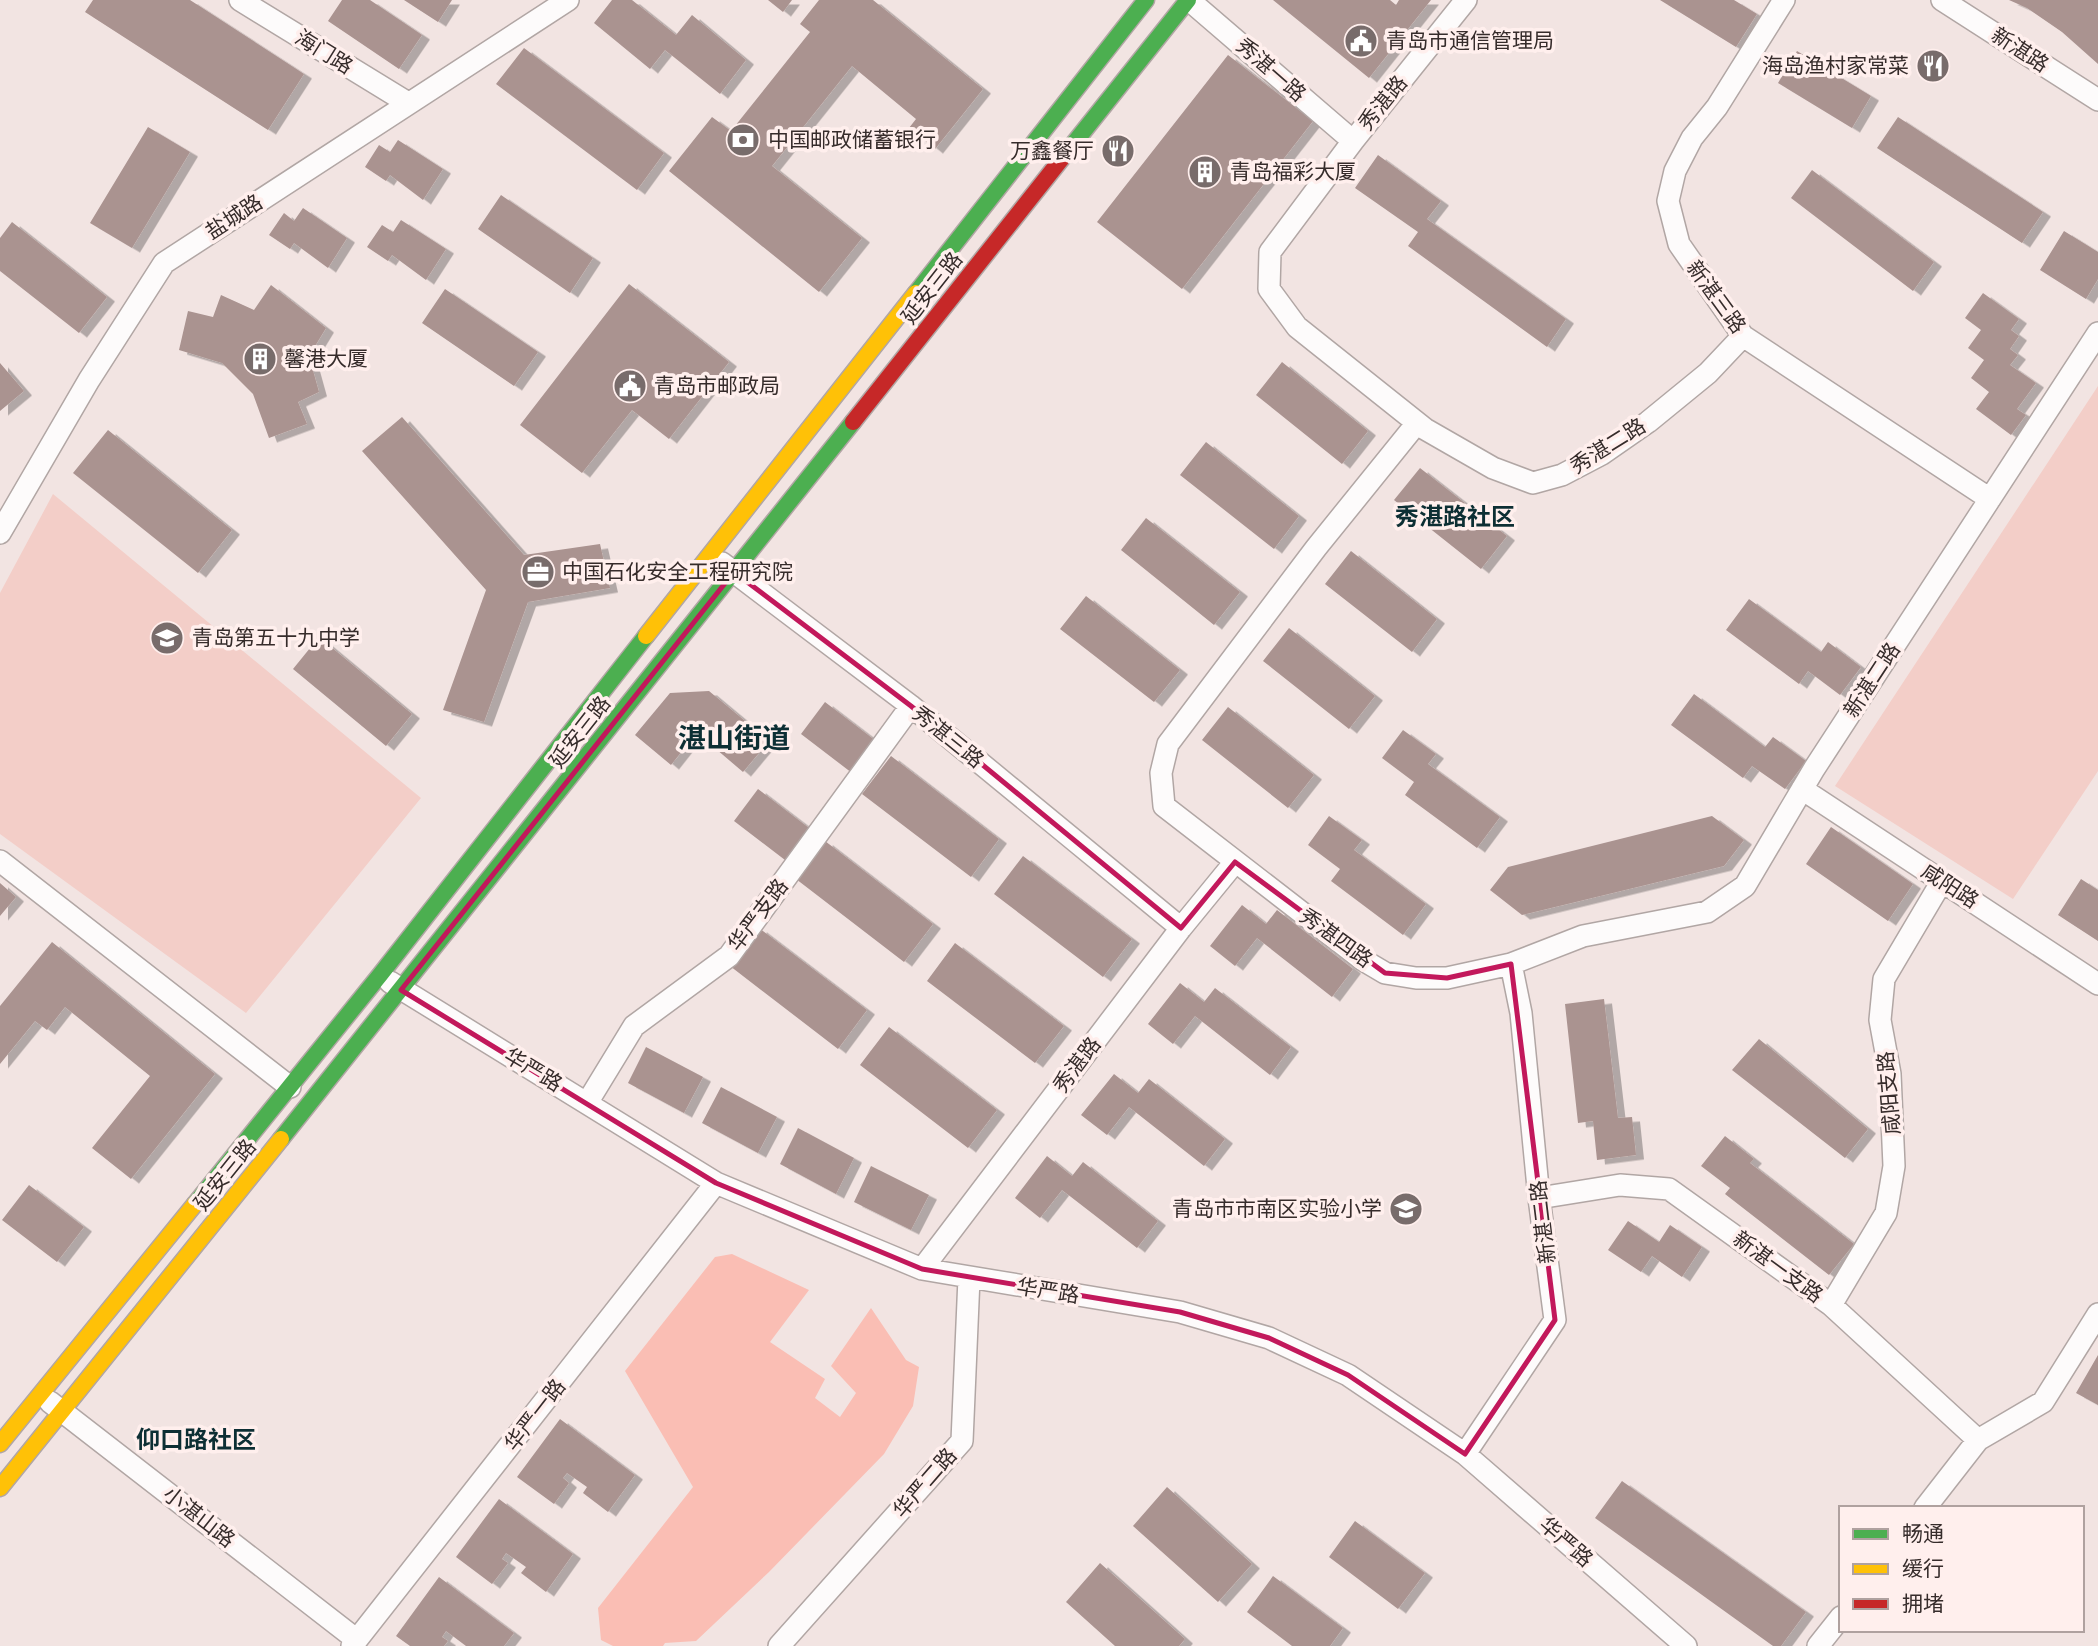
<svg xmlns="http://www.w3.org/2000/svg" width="2098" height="1646" viewBox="0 0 2098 1646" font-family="Lato,'Noto Sans SC',sans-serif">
	<defs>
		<filter id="shadow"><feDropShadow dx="8" dy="4.5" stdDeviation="0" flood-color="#0004"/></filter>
	</defs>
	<rect width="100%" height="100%" fill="#f2e4e2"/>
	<path fill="#f3cec8" d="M 2098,386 L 2098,771 L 2013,899 L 1835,786 Z
		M 53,494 L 421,798 L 246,1013 L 0,834 L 0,593 Z"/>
	<path fill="#fabeb4" d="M 732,1254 L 809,1290 L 770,1342 L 825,1379 L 815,1398 L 840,1417 L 856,1393 L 831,1366 L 871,1308 L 906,1360 L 919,1367 L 913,1406 L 884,1454 L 769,1572 L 696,1641 L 665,1643 L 663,1646 L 613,1646 L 601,1640 L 598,1608 L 693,1487 L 625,1371 L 715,1257 Z"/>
	<path fill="#aa9390" filter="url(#shadow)" d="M 93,0 L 190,0 L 304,74 L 268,130 L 85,12 Z
		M 342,0 L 370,0 L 422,35 L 399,69 L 328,21 Z
		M 404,0 L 452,0 L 438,22 Z
		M 612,0 L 632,0 L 676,35 L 692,15 L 746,60 L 720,94 L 665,50 L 650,69 L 594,23 Z
		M 768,0 L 792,0 L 783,12 Z
		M 819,0 L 873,0 L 983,89 L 935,149 L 909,128 L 916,119 L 852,66 L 772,166 L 862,238 L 819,292 L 669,171 L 712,117 L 731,131 L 810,32 L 800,24 Z
		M 1273,0 L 1390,0 L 1396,5 L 1399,0 L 1431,0 L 1369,78 Z
		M 1660,0 L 1734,0 L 1757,14 L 1736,47 Z
		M 2009,0 L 2098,0 L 2098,64 L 2062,32 L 2027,8 Z
		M 524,48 L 664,153 L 637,190 L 496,84 Z
		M 1797,51 L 1871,96 L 1852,128 L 1778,83 Z
		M 1228,55 L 1313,121 L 1182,289 L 1097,222 Z
		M 1898,117 L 2043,212 L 2022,243 L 1877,148 Z
		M 148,127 L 190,152 L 132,248 L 90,223 Z
		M 398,140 L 443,169 L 423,200 L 390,175 L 386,181 L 365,167 L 379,145 L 390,152 Z
		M 1378,155 L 1441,201 L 1427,219 L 1566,319 L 1547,347 L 1408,246 L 1418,232 L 1355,188 Z
		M 1812,170 L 1934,262 L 1913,291 L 1791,198 Z
		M 501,195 L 593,258 L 570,293 L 478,229 Z
		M 303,208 L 347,238 L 328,268 L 294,243 L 290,249 L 269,235 L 284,213 L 294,221 Z
		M 401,220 L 446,249 L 426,280 L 392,255 L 388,261 L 367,247 L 382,225 L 393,232 Z
		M 12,222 L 107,297 L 79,333 L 0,271 L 0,238 Z
		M 2064,231 L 2098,252 L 2098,279 L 2086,299 L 2040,270 Z
		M 629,284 L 729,362 L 669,439 L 632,410 L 582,473 L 520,425 Z
		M 271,285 L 326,328 L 309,356 L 319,392 L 298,402 L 307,424 L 269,438 L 253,394 L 222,363 L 179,350 L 188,311 L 213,317 L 221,295 L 254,310 Z
		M 445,289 L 538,352 L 514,386 L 422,323 Z
		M 1983,293 L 2019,319 L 2011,330 L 2019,336 L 2010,349 L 2018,355 L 2010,365 L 2036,383 L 2017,409 L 2026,415 L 2011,435 L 1976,409 L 1989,392 L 1971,378 L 1984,360 L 1968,348 L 1981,330 L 1965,318 Z
		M 1282,362 L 1368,431 L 1342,464 L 1256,395 Z
		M 0,363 L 24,391 L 0,411 Z
		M 402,417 L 524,555 L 600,544 L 610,588 L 528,602 L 484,722 L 443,710 L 486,590 L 362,451 Z
		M 108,430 L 232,530 L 198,573 L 73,473 Z
		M 1206,442 L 1299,516 L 1274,549 L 1180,475 Z
		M 1420,468 L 1507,536 L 1481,569 L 1394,500 Z
		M 1146,518 L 1240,592 L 1214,625 L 1121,550 Z
		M 1351,551 L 1437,619 L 1412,652 L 1325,584 Z
		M 1086,596 L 1180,670 L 1154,702 L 1060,629 Z
		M 1749,599 L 1821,652 L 1828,642 L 1861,667 L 1840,695 L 1808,671 L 1799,684 L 1726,630 Z
		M 1289,628 L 1375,696 L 1349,729 L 1263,661 Z
		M 319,637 L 412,714 L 386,746 L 293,669 Z
		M 709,691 L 769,741 L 743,772 L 689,726 L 678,740 L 686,746 L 671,765 L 635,735 L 670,693 Z
		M 1694,694 L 1765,747 L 1773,737 L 1806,761 L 1785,789 L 1752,766 L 1743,778 L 1671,725 Z
		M 825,702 L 876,741 L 852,773 L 801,734 Z
		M 1228,707 L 1314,775 L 1288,808 L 1202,740 Z
		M 1403,730 L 1436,754 L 1428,764 L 1500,817 L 1477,848 L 1405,795 L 1414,782 L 1382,758 Z
		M 891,756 L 999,839 L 971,877 L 862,794 Z
		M 758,789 L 809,828 L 785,860 L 734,821 Z
		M 1329,816 L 1362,840 L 1354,850 L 1426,904 L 1403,935 L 1331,881 L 1340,869 L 1308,845 Z
		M 1712,816 L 1744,840 L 1724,866 L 1522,915 L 1490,890 L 1508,867 Z
		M 1831,827 L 1913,884 L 1888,921 L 1806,864 Z
		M 825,841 L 933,924 L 904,962 L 796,879 Z
		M 1023,856 L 1132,939 L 1103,977 L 994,894 Z
		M 2081,879 L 2098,890 L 2098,941 L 2058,915 Z
		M 0,883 L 16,897 L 0,916 Z
		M 1242,905 L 1266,924 L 1277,910 L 1353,969 L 1332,997 L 1257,938 L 1235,966 L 1210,946 Z
		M 759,928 L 867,1010 L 838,1049 L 730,966 Z
		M 52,942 L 215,1074 L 131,1179 L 92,1148 L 150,1076 L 65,1007 L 47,1030 L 35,1021 L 0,1064 L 0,1006 Z
		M 955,943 L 1064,1026 L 1035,1063 L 927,981 Z
		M 1180,983 L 1204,1002 L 1215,988 L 1291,1047 L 1270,1075 L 1195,1016 L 1173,1044 L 1148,1024 Z
		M 1604,999 L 1618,1118 L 1632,1117 L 1636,1155 L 1597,1160 L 1593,1121 L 1578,1123 L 1565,1004 Z
		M 889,1027 L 997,1110 L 968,1148 L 860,1065 Z
		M 1759,1039 L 1868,1129 L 1845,1158 L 1732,1070 Z
		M 646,1047 L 703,1077 L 684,1113 L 628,1083 Z
		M 1114,1074 L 1138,1093 L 1149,1079 L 1225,1139 L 1204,1166 L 1129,1107 L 1107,1135 L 1081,1115 Z
		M 721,1087 L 777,1117 L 758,1153 L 702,1123 Z
		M 798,1128 L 854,1158 L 836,1194 L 780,1164 Z
		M 1725,1136 L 1754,1159 L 1750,1163 L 1854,1244 L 1829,1275 L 1725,1194 L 1730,1188 L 1701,1166 Z
		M 1047,1156 L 1072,1176 L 1083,1162 L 1158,1221 L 1137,1248 L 1062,1190 L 1040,1218 L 1015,1198 Z
		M 871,1166 L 929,1195 L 911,1230 L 854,1202 Z
		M 29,1185 L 84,1227 L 57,1262 L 2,1220 Z
		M 1628,1221 L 1659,1242 L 1670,1225 L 1702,1247 L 1682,1277 L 1652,1256 L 1641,1272 L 1608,1250 Z
		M 2098,1355 L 2098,1405 L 2076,1393 Z
		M 560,1419 L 635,1475 L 608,1512 L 583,1493 L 587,1487 L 567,1473 L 563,1478 L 569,1483 L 554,1504 L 517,1477 Z
		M 1622,1481 L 1806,1612 L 1781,1646 L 1773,1646 L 1595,1518 Z
		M 1167,1487 L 1252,1564 L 1218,1602 L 1133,1526 Z
		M 499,1499 L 573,1554 L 546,1592 L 521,1573 L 526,1567 L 506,1553 L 502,1559 L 508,1563 L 492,1584 L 456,1557 Z
		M 1355,1521 L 1425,1573 L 1398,1609 L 1329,1557 Z
		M 1100,1563 L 1185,1639 L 1179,1646 L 1115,1646 L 1066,1602 Z
		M 1273,1576 L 1343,1628 L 1330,1646 L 1292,1646 L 1247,1612 Z
		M 439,1577 L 514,1633 L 504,1646 L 466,1646 L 446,1631 L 442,1637 L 448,1641 L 444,1646 L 410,1646 L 396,1636 Z"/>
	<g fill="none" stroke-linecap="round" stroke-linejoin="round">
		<defs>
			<path id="street" d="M 240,0 L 408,103
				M 1189,0 L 1353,141
				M 1466,0 L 1353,141 L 1270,252 L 1269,289 L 1297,327 L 1425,429 L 1493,468 L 1533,483 L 1562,475 L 1602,454 L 1648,422 L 1708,373 L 1743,336
				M 1784,0 L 1717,107 L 1692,138 L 1675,171 L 1668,201 L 1679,244 L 1743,336 L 1990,499
				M 1942,0 L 2098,100
				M 1417,423 L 1316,548 L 1168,744 L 1161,773 L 1164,806 L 1363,960 L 1385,973 L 1416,978 L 1447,978 L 1511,964 L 1583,936 L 1707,912 L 1745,886 L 1814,769 L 2098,333
				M 0,533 L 89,380 L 164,263 L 568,0
				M 722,563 L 911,706 L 1181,928
				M 1802,789 L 2098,984
				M 0,861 L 290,1087
				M 390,982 L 716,1183 L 922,1269 L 1180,1312 L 1269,1338 L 1348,1375 L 1465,1454 L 1686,1646
				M 587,1103 L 634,1026 L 729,956 L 911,706
				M 1539,1198 L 1620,1185 L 1669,1189 L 1831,1305 L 1978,1440
				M 922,1269 L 1181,928 L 1235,862
				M 1831,1305 L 1886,1213 L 1894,1166 L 1890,1074 L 1880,1020 L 1884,979 L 1942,881
				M 50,1402 L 357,1640
				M 1465,1454 L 1555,1320 L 1539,1198 L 1521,1013 L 1511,964
				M 1925,1508 L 1978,1440 L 2043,1402 L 2098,1314
				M 352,1646 L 716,1183
				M 779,1646 L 962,1441 L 969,1278
				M 1818,1646 L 1841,1617"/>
			<path id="fast" d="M 1067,152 L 1188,0
				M 916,293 L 1146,0
				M 281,1139 L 853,422
				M 195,1204 L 380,975 L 646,636"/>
			<path id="slow" d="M 646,636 L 916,293
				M 0,1444 L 195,1204
				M 0,1488 L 281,1139"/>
			<path id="jam" d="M 853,422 L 1067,152"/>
		</defs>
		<use href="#street" stroke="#b1a6a4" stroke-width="24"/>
		<use href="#fast" stroke="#b1a6a4" stroke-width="19"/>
		<use href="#slow" stroke="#b1a6a4" stroke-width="19"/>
		<use href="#jam" stroke="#b1a6a4" stroke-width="19"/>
		<use href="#street" stroke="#fdfbfb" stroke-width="21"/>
		<use href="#fast" stroke="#4caf50" stroke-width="16"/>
		<use href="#slow" stroke="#ffc107" stroke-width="16"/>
		<use href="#jam" stroke="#c62828" stroke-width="16"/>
	</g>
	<path fill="none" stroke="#c2185b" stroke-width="5" stroke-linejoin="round" d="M 734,572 L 911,706 L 1181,928 L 1235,862 L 1385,973 L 1447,978 L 1511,964 L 1555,1320 L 1465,1454 L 1348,1375 L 1269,1338 L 1180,1312 L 922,1269 L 716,1183 L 401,990 Z"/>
	<defs>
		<symbol id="civic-disc" viewBox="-11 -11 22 22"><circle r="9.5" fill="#786c6b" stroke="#ffefed"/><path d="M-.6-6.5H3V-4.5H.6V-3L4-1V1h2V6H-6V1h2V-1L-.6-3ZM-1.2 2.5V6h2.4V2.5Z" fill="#fff"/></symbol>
		<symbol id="restaurant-disc" viewBox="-11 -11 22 22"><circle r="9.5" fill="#786c6b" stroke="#ffefed"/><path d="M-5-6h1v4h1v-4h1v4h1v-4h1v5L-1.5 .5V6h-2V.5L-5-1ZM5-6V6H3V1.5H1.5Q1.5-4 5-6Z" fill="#fff"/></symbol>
		<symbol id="bank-disc" viewBox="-11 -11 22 22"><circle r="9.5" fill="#786c6b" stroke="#ffefed"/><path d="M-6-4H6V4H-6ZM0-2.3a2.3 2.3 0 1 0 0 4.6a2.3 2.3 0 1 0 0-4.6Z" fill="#fff"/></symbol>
		<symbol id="building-disc" viewBox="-11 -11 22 22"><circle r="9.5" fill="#786c6b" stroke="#ffefed"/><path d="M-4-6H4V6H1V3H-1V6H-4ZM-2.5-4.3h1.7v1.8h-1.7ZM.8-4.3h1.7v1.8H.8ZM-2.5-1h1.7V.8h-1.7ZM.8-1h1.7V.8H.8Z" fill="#fff"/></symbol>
		<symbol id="office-disc" viewBox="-11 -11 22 22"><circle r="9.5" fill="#786c6b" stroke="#ffefed"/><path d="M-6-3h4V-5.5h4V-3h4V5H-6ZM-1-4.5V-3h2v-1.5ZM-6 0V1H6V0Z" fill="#fff"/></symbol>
		<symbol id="school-disc" viewBox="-11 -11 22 22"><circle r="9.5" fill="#786c6b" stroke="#ffefed"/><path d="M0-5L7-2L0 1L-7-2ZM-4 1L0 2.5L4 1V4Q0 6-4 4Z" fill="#fff"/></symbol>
	</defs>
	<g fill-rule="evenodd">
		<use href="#civic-disc" x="1342" y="22" width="38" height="38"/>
		<use href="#restaurant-disc" x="1914" y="47" width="38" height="38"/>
		<use href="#bank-disc" x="724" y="121" width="38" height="38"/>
		<use href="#restaurant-disc" x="1099" y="132" width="38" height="38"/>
		<use href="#building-disc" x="1186" y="153" width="38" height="38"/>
		<use href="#building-disc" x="241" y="340" width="38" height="38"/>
		<use href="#civic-disc" x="611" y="367" width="38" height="38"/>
		<use href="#office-disc" x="519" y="553" width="38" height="38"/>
		<use href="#school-disc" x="148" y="619" width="38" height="38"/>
		<use href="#school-disc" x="1387" y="1190" width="38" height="38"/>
	</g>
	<g text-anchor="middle" stroke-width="7" stroke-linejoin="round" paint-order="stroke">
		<g font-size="21" fill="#362c2b" stroke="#ffefed" text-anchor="start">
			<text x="1386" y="48">青岛市通信管理局</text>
			<text x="1909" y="73" text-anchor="end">海岛渔村家常菜</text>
			<text x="768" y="147">中国邮政储蓄银行</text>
			<text x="1094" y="158" text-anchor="end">万鑫餐厅</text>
			<text x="1230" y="179">青岛福彩大厦</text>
			<text x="284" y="366">馨港大厦</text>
			<text x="654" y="393">青岛市邮政局</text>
			<text x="562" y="579">中国石化安全工程研究院</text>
			<text x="192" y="645">青岛第五十九中学</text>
			<text x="1382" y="1216" text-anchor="end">青岛市市南区实验小学</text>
		</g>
		<g font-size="21" fill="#362c2b" stroke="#ffefed">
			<text transform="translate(2020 50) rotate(33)" y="7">新湛路</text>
			<text transform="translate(324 52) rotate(32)" y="7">海门路</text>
			<text transform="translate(1271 70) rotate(41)" y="7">秀湛一路</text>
			<text transform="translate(1383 103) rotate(-51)" y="7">秀湛路</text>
			<text transform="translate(234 217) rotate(-33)" y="7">盐城路</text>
			<text transform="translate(932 288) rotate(-52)" y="7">延安三路</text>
			<text transform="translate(1716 297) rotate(54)" y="7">新湛三路</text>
			<text transform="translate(1608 446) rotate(-32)" y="7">秀湛二路</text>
			<text transform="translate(1872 680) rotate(-57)" y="7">新湛二路</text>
			<text transform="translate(580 732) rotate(-52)" y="7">延安三路</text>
			<text transform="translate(948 737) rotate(39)" y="7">秀湛三路</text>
			<text transform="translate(1950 886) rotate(33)" y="7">咸阳路</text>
			<text transform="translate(758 915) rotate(-53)" y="7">华严支路</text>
			<text transform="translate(1336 938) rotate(36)" y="7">秀湛四路</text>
			<text transform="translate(1077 1065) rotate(-53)" y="7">秀湛路</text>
			<text transform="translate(533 1070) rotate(31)" y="7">华严路</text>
			<text transform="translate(1889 1093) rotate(-95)" y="7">咸阳支路</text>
			<text transform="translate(225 1175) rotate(-51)" y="7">延安三路</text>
			<text transform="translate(1543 1222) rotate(-97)" y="7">新湛二路</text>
			<text transform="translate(1778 1267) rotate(36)" y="7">新湛一支路</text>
			<text transform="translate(1048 1291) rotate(9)" y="7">华严路</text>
			<text transform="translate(535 1415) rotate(-52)" y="7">华严一路</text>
			<text transform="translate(925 1483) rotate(-49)" y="7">华严二路</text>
			<text transform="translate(199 1517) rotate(38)" y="7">小湛山路</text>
			<text transform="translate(1566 1542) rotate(41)" y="7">华严路</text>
		</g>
		<g font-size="24" font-weight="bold" fill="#0d2f34" stroke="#ffefed">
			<text x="1455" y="525">秀湛路社区</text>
			<text x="196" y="1448">仰口路社区</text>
		</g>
		<g font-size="28" font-weight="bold" fill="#0d2f34" stroke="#ffefed">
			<text x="734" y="748">湛山街道</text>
		</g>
	</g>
	<rect x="1839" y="1506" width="245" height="126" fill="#ffefed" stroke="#afa19f" stroke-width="2"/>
	<rect x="1853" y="1529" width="35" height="10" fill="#4caf50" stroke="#afa19f" stroke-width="2"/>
	<text x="1902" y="1541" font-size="21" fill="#362c2b">畅通</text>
	<rect x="1853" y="1564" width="35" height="10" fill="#ffc107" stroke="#afa19f" stroke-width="2"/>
	<text x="1902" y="1576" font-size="21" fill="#362c2b">缓行</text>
	<rect x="1853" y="1599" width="35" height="10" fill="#c62828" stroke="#afa19f" stroke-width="2"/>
	<text x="1902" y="1611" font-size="21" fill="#362c2b">拥堵</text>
</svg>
